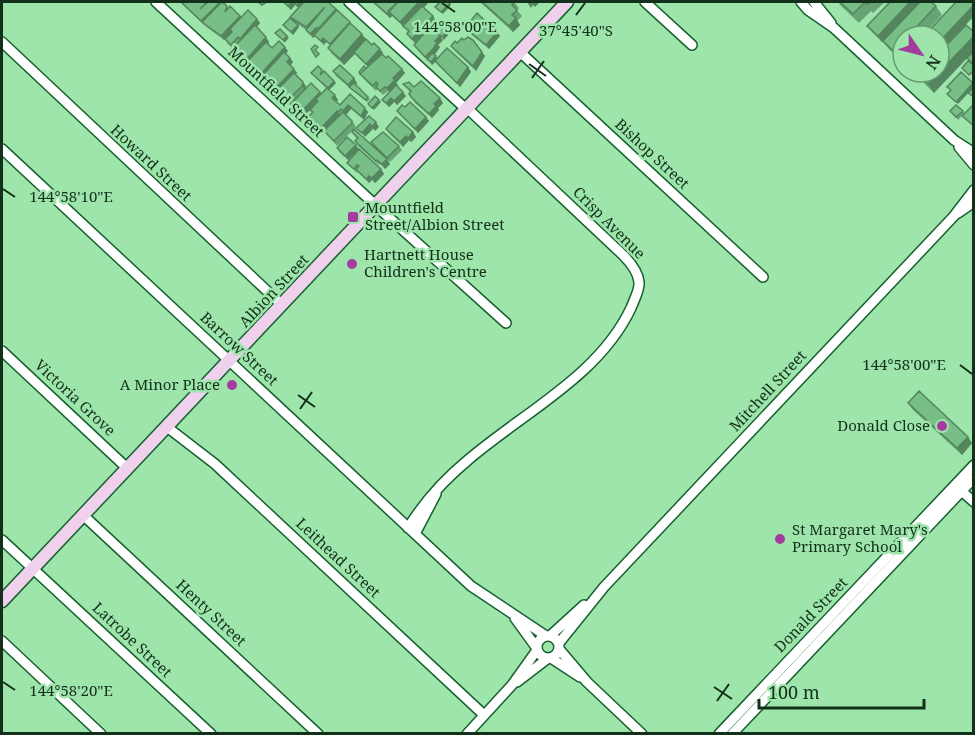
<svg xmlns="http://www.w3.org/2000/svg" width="975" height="735" viewBox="0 0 975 735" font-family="'Noto Serif',serif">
	<rect width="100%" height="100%" fill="#9ee5ac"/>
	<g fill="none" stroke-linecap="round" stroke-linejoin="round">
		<defs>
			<path id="street" d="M 156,2 L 384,213 L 506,323
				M 349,2 L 466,109
				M 645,2 L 692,45
				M 801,2 L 808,10 L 834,28 L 954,140 L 974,153
				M 814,2 L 831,23
				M 2,42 L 281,304
				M 520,52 L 763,277
				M 959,147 L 974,165
				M 2,149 L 471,586 L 546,636
				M 958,213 L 974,202
				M 2,351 L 127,468
				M 167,427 L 215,464 L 484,715
				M 957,487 L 974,502
				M 83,515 L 318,734
				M 408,528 C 424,502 445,479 468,460 C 524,412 599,376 631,308 C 634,300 640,290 639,282 C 638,271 630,262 623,255 L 467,108
				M 415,534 L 436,494
				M 2,540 L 211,734
				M 515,618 L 536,647
				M537 647a11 11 0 1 1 22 0a11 11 0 1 1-22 0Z
				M 550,636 L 584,605
				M 2,641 L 101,734
				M 559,643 L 604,587 L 954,216 L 974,190
				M 559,649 L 587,682 L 642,734
				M 551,658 L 580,677
				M 517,682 L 547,659
				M 467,734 L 512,685 L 537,650
				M 719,734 L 974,465
				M 732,734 L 974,478"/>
			<path id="secondary" d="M 2,601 L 567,2"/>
		</defs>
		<use href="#street" stroke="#17612f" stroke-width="12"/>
		<use href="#secondary" stroke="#17612f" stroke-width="15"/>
		<use href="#street" stroke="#fff" stroke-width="9"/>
		<use href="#secondary" stroke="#efd0ed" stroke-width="12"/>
	</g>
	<path fill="#67a374" d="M 180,2 L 227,2 L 225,4 L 228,8 L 241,17 L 257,19 L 260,23 L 257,27 L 269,42 L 268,43 L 272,48 L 288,51 L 286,53 L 293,62 L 291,65 L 297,73 L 295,75 L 306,86 L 305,88 L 322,93 L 326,88 L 311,73 L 323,71 L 336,83 L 329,90 L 338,100 L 336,102 L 340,105 L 350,94 L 368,112 L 364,120 L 351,109 L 346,115 L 352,121 L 355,125 L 355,128 L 337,146 L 325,132 L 323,134 L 310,123 L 307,118 L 312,113 L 310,110 L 316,104 L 303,117 L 291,104 L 290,105 L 278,94 L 277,94 L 249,68 L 246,63 L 247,62 L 228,44 L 225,39 L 232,32 L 224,40 L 204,25 Z
		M 282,2 L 328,2 L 372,45 L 380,49 L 383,53 L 382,54 L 386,58 L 402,69 L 405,73 L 396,83 L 398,85 L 396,86 L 406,96 L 397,105 L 394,102 L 389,107 L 382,100 L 389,92 L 388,91 L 383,95 L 377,89 L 376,91 L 363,78 L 359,72 L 368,67 L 355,54 L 344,65 L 332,54 L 328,48 L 330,45 L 326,42 L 324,45 L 315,36 L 313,38 L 306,30 L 296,23 L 299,27 L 293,35 L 283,25 L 291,19 L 290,17 L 298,8 L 295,5 L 291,10 Z
		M 372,2 L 429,2 L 423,8 L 436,21 L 415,43 L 410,38 L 407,34 L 408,32 L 405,28 L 392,16 L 390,18 Z
		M 480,2 L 514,2 L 519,8 L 517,10 L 522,16 L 517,21 L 520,25 L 513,32 Z
		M 838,2 L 885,2 L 873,13 L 871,11 L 859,23 L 841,6 Z
		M 936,6 L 942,15 L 922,36 L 903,36 L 903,56 L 899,59 L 889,49 L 883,42 L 882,42 L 872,32 L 867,26 Z
		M 966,25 L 934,93 L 924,83 L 918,75 L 917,76 L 913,72 L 939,72 Z
		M 465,28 L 497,32 L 500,36 L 489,49 L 468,32 Z
		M 440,36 L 443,40 L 438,45 L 440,47 L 434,55 L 437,58 L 468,67 L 471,72 L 460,87 L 436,61 L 432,65 L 414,45 Z
		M 464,40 L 485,56 L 476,71 L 454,50 L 451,46 Z
		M 333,71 L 357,83 L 356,85 L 370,99 L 367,102 L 351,89 L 336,76 Z
		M 403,84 L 414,87 L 443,103 L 438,108 L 439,110 L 432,118 L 415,103 L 409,94 L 410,92 Z
		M 405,107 L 429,121 L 418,133 L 397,111 Z
		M 950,111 L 963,111 L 964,113 L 958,120 Z
		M 386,129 L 413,132 L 416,137 L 411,142 L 409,140 L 403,147 L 389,133 Z
		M 352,132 L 390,164 L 385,169 L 380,164 L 379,165 L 358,146 L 355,141 L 357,139 Z
		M 371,142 L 399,146 L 402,150 L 390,162 L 374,146 Z
		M 337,148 L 359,149 L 381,169 L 384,174 L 375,183 L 372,180 L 369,183 L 358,172 L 357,173 L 347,163 L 358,150 L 348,160 L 340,153 Z
		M 908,403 L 972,443 L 962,455 L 912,409 Z"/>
	<path fill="#54855e" d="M 292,2 L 295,5 L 291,10 L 288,6 Z
		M 300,2 L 307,2 L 300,9 L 297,5 Z
		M 419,2 L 429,2 L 405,28 L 403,26 L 404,29 L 400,22 Z
		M 527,2 L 531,2 L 533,5 L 531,8 Z
		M 531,2 L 540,2 L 535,7 Z
		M 910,2 L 921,2 L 882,42 L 878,36 Z
		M 450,3 L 451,5 L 443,14 L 441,12 Z
		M 974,5 L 974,16 L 939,53 L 939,42 Z
		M 389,12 L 392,16 L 390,18 L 387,14 Z
		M 240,16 L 243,20 L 230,29 L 232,32 L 224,40 L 221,36 Z
		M 433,16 L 436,21 L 415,43 L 412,39 Z
		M 516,18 L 520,25 L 513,32 L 509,26 Z
		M 257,19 L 260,23 L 243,43 L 240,39 Z
		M 298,25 L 299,27 L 293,35 L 291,32 Z
		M 316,28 L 319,32 L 313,38 L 310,34 Z
		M 448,31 L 450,33 L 444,40 L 442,37 Z
		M 497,32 L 500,36 L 489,49 L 486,45 Z
		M 362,34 L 367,41 L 344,65 L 340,59 Z
		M 287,36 L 289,38 L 284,43 L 283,40 Z
		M 440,36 L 443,40 L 438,45 L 440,47 L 436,53 L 429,61 L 425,57 L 435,41 Z
		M 974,36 L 974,51 L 934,93 L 928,84 Z
		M 266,37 L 269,42 L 249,64 L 246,60 Z
		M 323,38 L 326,42 L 324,45 L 321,41 Z
		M 285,47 L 288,51 L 263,79 L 261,77 L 262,80 L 259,76 Z
		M 380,49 L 383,53 L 369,68 L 366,64 Z
		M 482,52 L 485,56 L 476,71 L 473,66 Z
		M 436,56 L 438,59 L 432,65 L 431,62 Z
		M 290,58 L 293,62 L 290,66 L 287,62 Z
		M 468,67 L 471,72 L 460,87 L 457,83 Z
		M 294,69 L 297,73 L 278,93 L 276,91 L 277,94 L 274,90 Z
		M 402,69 L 405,73 L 396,83 L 398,85 L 390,93 L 387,88 L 393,78 Z
		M 914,72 L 921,72 L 917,76 Z
		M 354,78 L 357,83 L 352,89 L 348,85 Z
		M 334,81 L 336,83 L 329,90 L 328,88 Z
		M 303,82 L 306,86 L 305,91 L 302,86 Z
		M 973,83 L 974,87 L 958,104 L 956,102 Z
		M 320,92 L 323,96 L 316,99 L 318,102 L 303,117 L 300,113 Z
		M 403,92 L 406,96 L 397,105 L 394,101 Z
		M 335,95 L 338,100 L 335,103 L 332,98 Z
		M 391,98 L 394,102 L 389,107 L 386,103 Z
		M 440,98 L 443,103 L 438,108 L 439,110 L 432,118 L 429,114 L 434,104 Z
		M 379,100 L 381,102 L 374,110 L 372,108 Z
		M 348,105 L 351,109 L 346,115 L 343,111 Z
		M 365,108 L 368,112 L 364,120 L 361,116 Z
		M 337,111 L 340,115 L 323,134 L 320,129 Z
		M 426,117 L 429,121 L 418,133 L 415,129 Z
		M 376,122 L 379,127 L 375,131 L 372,127 Z
		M 370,124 L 373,129 L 365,137 L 362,133 Z
		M 413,132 L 416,137 L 411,142 L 408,138 Z
		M 406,136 L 409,140 L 403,147 L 400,142 Z
		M 356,145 L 359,149 L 348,160 L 345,156 Z
		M 387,159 L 390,164 L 385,169 L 382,164 Z
		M 381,169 L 384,174 L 375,183 L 372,178 Z
		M 369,176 L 372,180 L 369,183 L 366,179 Z
		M 968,437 L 972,443 L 962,455 L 957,448 Z"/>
	<path fill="#78be87" stroke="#54855e" stroke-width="1.5" d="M 181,2 L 207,2 L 200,9 L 208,2 L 220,2 L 201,21 Z
		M 222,2 L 227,6 L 225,12 L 230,6 L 240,16 L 221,36 L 202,22 Z
		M 258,2 L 263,2 L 265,3 L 262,5 Z
		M 284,2 L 292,2 L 288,6 Z
		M 293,2 L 300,2 L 297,5 Z
		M 304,2 L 328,2 L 336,9 L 319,28 L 316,28 L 310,34 L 306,30 L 325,7 L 306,27 L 290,17 Z
		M 376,2 L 398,2 L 387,14 L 375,3 Z
		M 398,2 L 419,2 L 400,22 L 388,11 Z
		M 440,2 L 448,2 L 450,3 L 441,12 L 435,7 Z
		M 482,2 L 514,2 L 512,5 L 517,10 L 512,15 L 516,18 L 509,26 Z
		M 840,2 L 870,2 L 867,4 L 865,2 L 853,14 Z
		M 890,2 L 910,2 L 878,36 L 867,26 Z
		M 920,2 L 931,2 L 936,6 L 908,36 L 903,36 L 903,41 L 893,51 L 883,41 Z
		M 956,2 L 974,2 L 974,5 L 939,42 L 939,36 L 924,36 Z
		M 422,6 L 433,16 L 412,39 L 407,34 L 409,31 L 403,26 Z
		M 248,10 L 257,19 L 240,39 L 238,37 L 231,45 L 225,39 L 232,32 L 230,29 Z
		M 337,10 L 350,22 L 330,44 L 323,38 L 321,41 L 314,35 Z
		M 477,13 L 497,32 L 486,45 L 465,28 Z
		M 290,18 L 298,25 L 291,32 L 283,25 Z
		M 438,22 L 448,31 L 442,37 L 433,28 Z
		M 350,23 L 362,34 L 340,59 L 328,48 Z
		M 255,25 L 266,37 L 246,60 L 233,48 Z
		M 966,25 L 974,32 L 974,36 L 928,84 L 918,75 L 921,72 L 939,72 L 939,53 Z
		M 430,27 L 440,36 L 435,41 L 437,42 L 433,49 L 425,57 L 414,45 Z
		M 280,29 L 287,36 L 283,40 L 275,33 Z
		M 468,37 L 473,40 L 482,52 L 473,66 L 451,46 L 455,41 L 457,43 L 462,38 L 464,40 Z
		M 366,39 L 372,45 L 374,43 L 380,49 L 366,64 L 354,52 Z
		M 279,41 L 285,47 L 259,76 L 246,63 L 266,42 L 272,48 Z
		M 315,45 L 318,47 L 315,50 L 319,54 L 316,57 L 311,49 Z
		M 447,48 L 468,67 L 457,83 L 435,61 Z
		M 974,51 L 974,65 L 967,58 Z
		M 284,52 L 290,58 L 287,62 L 294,69 L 274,90 L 261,77 Z
		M 432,53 L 436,56 L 431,62 L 427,59 Z
		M 382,54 L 386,58 L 388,56 L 402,69 L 393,78 L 395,80 L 387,88 L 385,87 L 380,91 L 376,87 L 378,84 L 376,82 L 373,86 L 360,74 Z
		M 968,61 L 974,65 L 974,70 L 969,75 L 962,68 Z
		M 340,65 L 354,78 L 348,85 L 333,71 Z
		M 318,66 L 322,70 L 320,75 L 324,71 L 334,81 L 328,88 L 311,73 Z
		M 364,66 L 366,68 L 360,74 L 359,72 Z
		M 961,72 L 973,83 L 956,102 L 947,94 L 951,90 L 947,87 Z
		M 294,73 L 303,82 L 302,86 L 287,101 L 276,91 Z
		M 421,81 L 440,98 L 434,104 L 436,106 L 429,114 L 412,98 L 409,94 L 411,91 L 403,84 L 409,82 L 414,87 Z
		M 311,83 L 320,92 L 300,113 L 291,104 Z
		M 354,83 L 368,97 L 366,100 L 349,87 Z
		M 396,85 L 403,92 L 394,101 L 391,98 L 386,103 L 382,100 Z
		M 974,87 L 974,97 L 968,93 Z
		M 327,88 L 335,95 L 332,98 L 340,105 L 350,94 L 365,108 L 361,116 L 348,105 L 343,111 L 341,109 L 338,112 L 337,111 L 320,129 L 307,118 L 313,112 L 310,110 L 318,101 L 316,99 Z
		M 375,96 L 379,100 L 372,108 L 368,104 Z
		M 410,102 L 426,117 L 415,129 L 397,111 L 402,105 L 405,107 Z
		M 974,104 L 974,126 L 962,116 Z
		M 956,105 L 963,111 L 956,117 L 950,111 Z
		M 343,112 L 352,121 L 352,123 L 334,141 L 324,131 Z
		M 369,116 L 376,122 L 372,127 L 370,124 L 362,133 L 356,128 Z
		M 396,117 L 413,132 L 408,138 L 406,136 L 400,142 L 386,129 Z
		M 354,129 L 387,159 L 382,164 L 377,160 L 376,161 L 355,141 L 358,138 L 352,132 Z
		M 383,132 L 399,146 L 387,158 L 371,142 Z
		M 347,137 L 356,145 L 345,156 L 337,148 Z
		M 359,149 L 381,169 L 372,178 L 369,176 L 366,179 L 356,169 L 359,166 L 357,165 L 354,169 L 347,163 Z
		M 919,391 L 968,437 L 957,448 L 908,403 Z"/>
	<path fill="none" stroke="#13301a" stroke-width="2" d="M 442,3 L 455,12M 576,15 L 585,3M 529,64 L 546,76M 532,78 L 544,61M 3,189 L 15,197M 960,365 L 972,374M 298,395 L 315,407M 300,409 L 312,392M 3,682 L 15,690M 714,687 L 732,699M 717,701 L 729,684"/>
	<g fill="#a43c9f" stroke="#9ee5ac" stroke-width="2">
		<rect x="347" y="211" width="12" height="12" rx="3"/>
		<circle cx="352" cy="264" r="6"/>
		<circle cx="232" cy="385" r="6"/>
		<circle cx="942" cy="426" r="6"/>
		<circle cx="780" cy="539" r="6"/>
	</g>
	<g text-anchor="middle" stroke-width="5" stroke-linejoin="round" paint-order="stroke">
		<g font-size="15" fill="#13301a" stroke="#9ee5ac">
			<text transform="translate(276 92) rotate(43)" y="5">Mountfield Street</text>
			<text transform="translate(652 154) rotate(43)" y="5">Bishop Street</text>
			<text transform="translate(151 163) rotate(43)" y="5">Howard Street</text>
			<text transform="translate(609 223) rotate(45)" y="5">Crisp Avenue</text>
			<text transform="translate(274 291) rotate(-47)" y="5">Albion Street</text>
			<text transform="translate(239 349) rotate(43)" y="5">Barrow Street</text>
			<text transform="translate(768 391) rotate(-47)" y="5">Mitchell Street</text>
			<text transform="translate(75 398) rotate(43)" y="5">Victoria Grove</text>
			<text transform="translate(338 558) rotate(43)" y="5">Leithead Street</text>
			<text transform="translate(211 613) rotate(43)" y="5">Henty Street</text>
			<text transform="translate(811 615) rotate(-46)" y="5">Donald Street</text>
			<text transform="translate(132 640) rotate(43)" y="5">Latrobe Street</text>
		</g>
		<g font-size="15" fill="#13301a" stroke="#9ee5ac" text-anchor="start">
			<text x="365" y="213">Mountfield<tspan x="365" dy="17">Street/Albion Street</tspan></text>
			<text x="364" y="260">Hartnett House<tspan x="364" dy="17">Children's Centre</tspan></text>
			<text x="220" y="390" text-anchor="end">A Minor Place</text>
			<text x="930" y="431" text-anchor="end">Donald Close</text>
			<text x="792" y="535">St Margaret Mary's<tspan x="792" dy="17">Primary School</tspan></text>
		</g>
	</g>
	<g font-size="15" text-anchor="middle" fill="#13301a" stroke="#9ee5ac" stroke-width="5" stroke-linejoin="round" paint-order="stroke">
		<text x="455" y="32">144°58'00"E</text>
		<text x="576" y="36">37°45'40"S</text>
		<text x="71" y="202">144°58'10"E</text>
		<text x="904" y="370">144°58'00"E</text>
		<text x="71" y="696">144°58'20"E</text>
	</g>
	<rect width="975" height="735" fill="none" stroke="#13301a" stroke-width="6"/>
	<g transform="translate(921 54) rotate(125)"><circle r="28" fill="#9ee5ac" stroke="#669d72" stroke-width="1.5"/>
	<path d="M0-4.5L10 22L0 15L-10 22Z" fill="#a43c9f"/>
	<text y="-9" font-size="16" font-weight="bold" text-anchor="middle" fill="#13301a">N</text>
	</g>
	<path d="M759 699v9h165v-9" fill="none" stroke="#13301a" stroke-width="3"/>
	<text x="768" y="699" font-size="18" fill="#13301a" stroke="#9ee5ac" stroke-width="4.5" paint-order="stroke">100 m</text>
</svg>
